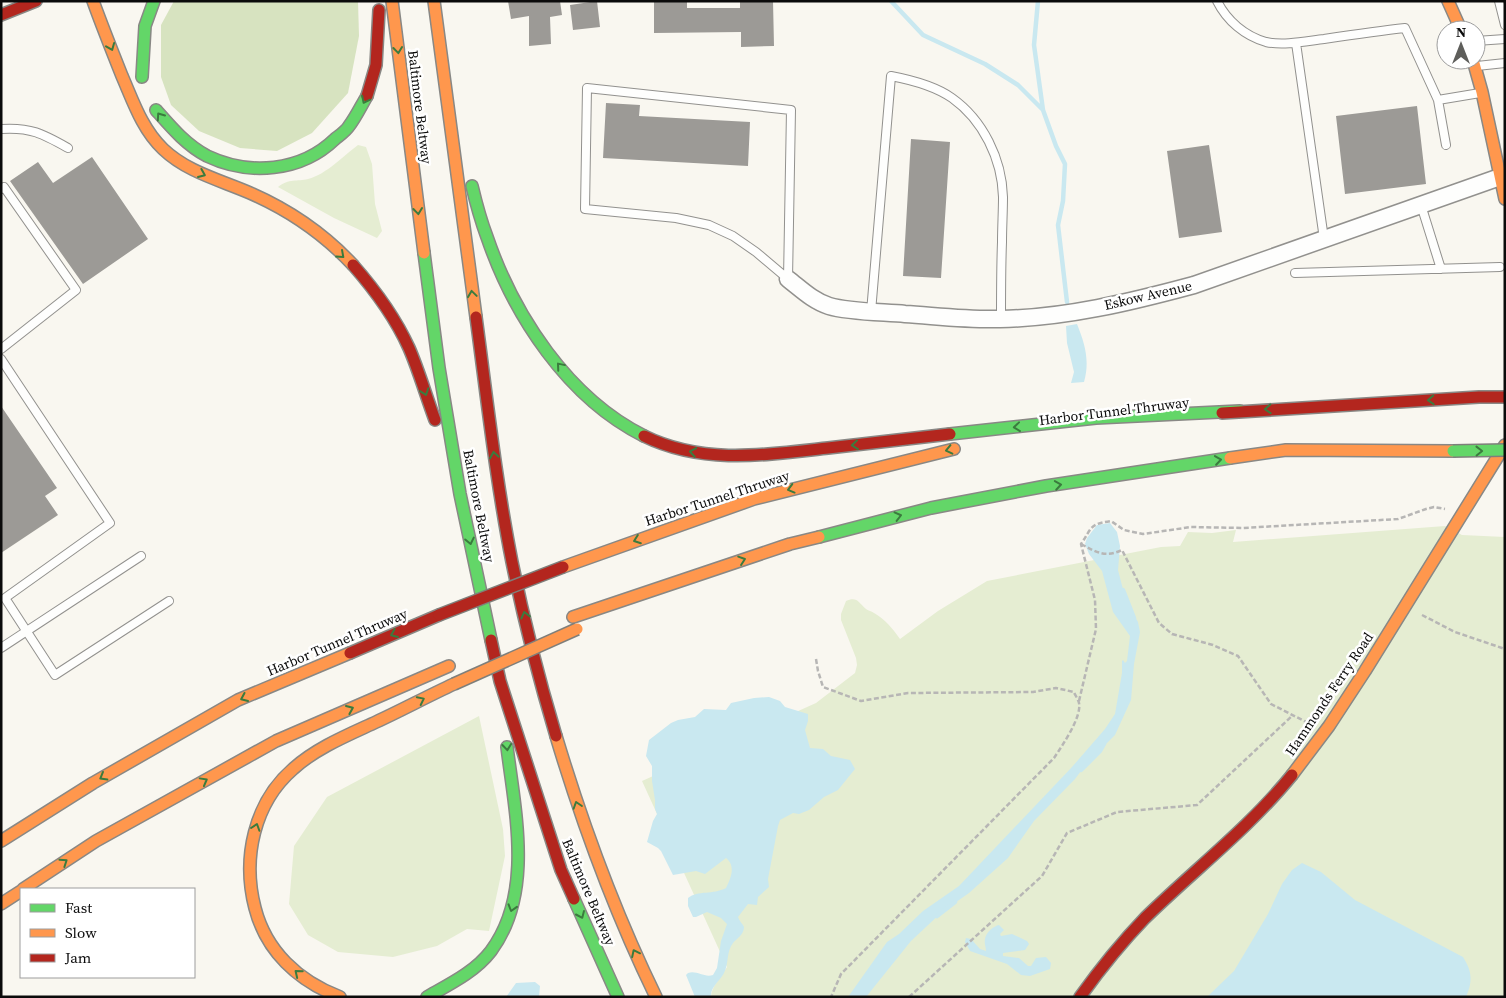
<svg xmlns="http://www.w3.org/2000/svg" width="1506" height="998" viewBox="0 0 1506 998" font-family="'Source Serif 4',serif">
	<rect width="100%" height="100%" fill="#f9f7f0"/>
	<path fill="#e5edd2" d="M 358,145 L 366,147 L 372,164 L 375,204 L 382,231 L 377,238 L 334,218 L 278,187 C 289,178 297,182 308,179 C 327,174 343,156 358,145 Z
		M 1445,526 L 1462,535 L 1505,537 L 1505,997 L 711,997 C 711,987 722,975 727,967 L 642,781 L 816,703 L 855,673 L 857,665 L 856,658 L 841,620 L 841,614 L 846,601 C 857,596 859,603 866,609 C 869,611 871,611 874,613 C 885,619 893,629 900,639 L 938,611 L 987,581 L 1161,547 L 1180,546 L 1188,532 L 1212,533 L 1236,530 L 1233,542 Z
		M 479,716 L 503,829 L 505,856 L 489,931 L 467,929 L 437,946 L 393,957 L 338,952 L 308,935 L 289,904 L 294,846 L 327,797 Z"/>
	<path fill="#d7e3c0" d="M 174,1 L 358,1 L 359,36 L 348,93 L 312,133 L 277,151 L 240,148 L 199,131 L 171,105 L 161,77 L 161,25 Z"/>
	<path fill="#c9e8f0" d="M 1077,324 C 1085,344 1090,361 1084,382 L 1071,383 L 1074,372 L 1067,343 L 1066,326 Z
		M 1110,523 L 1117,532 L 1120,546 L 1118,570 L 1126,601 L 1138,622 L 1140,632 L 1134,664 L 1131,700 L 1115,735 L 1087,763 L 1075,779 L 1034,821 L 1008,858 L 969,893 L 942,912 L 911,941 L 866,997 L 848,997 L 887,942 L 899,934 L 923,911 L 959,886 L 1072,767 L 1105,729 L 1115,714 L 1122,673 L 1122,661 L 1123,660 L 1125,663 L 1127,661 L 1130,636 L 1113,612 L 1102,571 L 1089,554 L 1085,544 L 1087,538 L 1097,525 Z
		M 769,697 L 780,701 L 785,707 L 808,714 L 808,721 L 805,730 L 810,748 L 823,749 L 831,756 L 850,760 L 855,769 L 838,790 L 824,797 L 809,810 L 799,814 L 793,813 L 780,820 L 778,826 L 768,879 L 769,887 L 758,897 L 757,905 L 748,904 L 738,917 C 739,921 743,924 744,927 C 744,935 736,939 733,943 C 726,952 729,964 724,973 C 720,981 710,987 711,997 L 695,997 L 686,975 L 688,973 C 697,970 704,978 713,975 L 717,968 L 721,941 L 727,924 L 721,918 L 707,912 L 696,917 L 693,917 L 688,906 L 688,898 C 698,890 713,895 726,888 C 731,878 736,866 726,858 L 705,874 L 696,871 L 673,875 L 661,851 L 658,848 L 647,842 L 653,821 L 657,814 L 655,809 L 655,800 L 652,781 L 652,766 L 646,756 L 649,740 L 671,723 L 678,720 L 695,717 L 704,709 L 726,710 L 731,703 L 754,698 Z
		M 1302,863 L 1321,872 L 1355,900 L 1463,957 C 1472,971 1473,981 1466,997 L 1207,997 L 1234,971 L 1268,914 L 1282,884 L 1292,870 Z
		M 999,925 L 1004,930 L 1000,934 L 1001,936 L 1012,934 L 1027,941 L 1029,944 L 1025,950 L 1003,953 L 1003,956 L 1019,958 L 1028,966 L 1031,966 L 1036,958 L 1046,957 L 1051,963 L 1050,969 L 1030,976 L 1021,975 L 1007,964 L 970,951 L 965,942 L 966,938 L 971,939 L 980,949 L 986,951 C 986,947 984,943 985,939 C 986,932 994,926 999,925 Z
		M 535,982 L 540,986 L 539,997 L 506,997 L 516,983 Z"/>
	<g fill="none" stroke-linecap="round" stroke-linejoin="round">
		<path stroke="#c9e8f0" stroke-width="4.5" d="M 891,1 L 923,35 L 985,64 L 1018,85 L 1042,109
			M 1038,1 L 1034,45 L 1043,110 L 1056,146 L 1065,164 L 1063,201 L 1058,225 L 1067,302
			M 1123,590 L 1134,618
			M 1081,770 L 1100,751 L 1104,744
			M 937,916 L 955,902"/>
	</g>
	<path fill="#9c9a96" d="M 508,1 L 560,1 L 562,15 L 550,17 L 551,44 L 529,46 L 529,16 L 511,19 Z
		M 597,1 L 600,27 L 573,30 L 570,5 Z
		M 740,1 L 773,1 L 774,46 L 741,47 L 741,32 L 654,33 L 654,2 L 687,2 L 687,8 L 740,8 Z
		M 606,103 L 640,105 L 639,116 L 750,122 L 748,166 L 603,158 Z
		M 1417,106 L 1426,184 L 1345,194 L 1336,116 Z
		M 911,139 L 950,142 L 941,278 L 903,276 Z
		M 1209,145 L 1222,232 L 1179,238 L 1167,151 Z
		M 92,157 L 148,239 L 83,284 L 10,181 L 38,162 L 53,183 Z
		M 1,406 L 57,488 L 45,496 L 58,515 L 1,553 Z"/>
	<g fill="none" stroke-linecap="round" stroke-linejoin="round">
		<defs>
			<path id="lane" d="M 1217,1 C 1227,21 1245,36 1266,42 C 1284,46 1307,41 1324,39 C 1351,35 1378,31 1405,28 L 1438,100 L 1480,93
				M 1499,1 L 1505,25
				M 1476,41 L 1505,39
				M 1296,43 L 1324,239
				M 1477,66 L 1505,63
				M 587,88 L 791,110 L 788,279 L 756,252 L 733,236 L 709,225 L 676,218 L 585,209 Z
				M 1438,100 L 1446,145
				M 1,129 C 31,127 43,134 68,148
				M 1,189 L 4,187 L 76,290 L 1,349
				M 1421,205 L 1441,269
				M 1295,273 L 1500,267
				M 871,312 L 891,76 C 912,80 935,86 952,98 C 983,120 1002,159 1003,197 C 1003,212 1002,227 1002,242 C 1001,268 1001,294 1001,319
				M 1,359 L 110,523 L 5,598 L 55,675 L 169,601
				M 1,648 L 141,556"/>
			<path id="street" d="M 788,279 C 801,289 813,301 829,306 C 849,312 883,312 905,314 C 936,316 968,320 1000,319 C 1065,318 1131,302 1194,285 L 1500,177"/>
			<path id="fast" d="M 142,77 L 145,26 L 154,1
				M 156,110 C 171,127 186,145 207,156 C 249,176 301,172 335,139 C 340,135 346,131 349,126 C 356,117 361,106 367,96
				M 472,186 C 476,203 481,221 487,237 C 514,316 568,398 644,436
				M 424,253 L 439,368 L 460,494 L 491,640
				M 950,434 L 1096,418 L 1240,411
				M 819,537 L 931,508 L 1046,486 L 1230,458
				M 574,899 L 618,997
				M 427,997 C 450,984 475,972 491,951 C 534,893 515,812 507,747"/>
			<path id="slow" d="M 93,1 C 102,26 112,51 122,76 C 133,101 142,129 163,149 C 187,172 220,180 250,193 C 289,210 324,234 353,265
				M 392,1 L 424,253
				M 434,1 L 476,317
				M 1448,1 L 1461,30
				M 1473,60 L 1482,92 L 1505,199
				M 1230,458 L 1286,450 L 1453,451
				M 563,567 L 754,499 L 954,449
				M 573,617 L 790,544 L 819,537
				M 556,736 C 583,826 615,913 656,997
				M 1292,775 L 1329,726 L 1365,671 L 1505,445
				M 1,841 L 93,783 L 238,700 L 350,653
				M 23,889 L 96,841 L 276,741 L 449,666
				M 1,904 L 21,891
				M 340,997 C 298,981 266,951 255,908 C 242,858 254,803 293,769 C 316,748 348,735 376,722 C 402,710 428,696 454,684"/>
			<path id="jam" d="M 1,15 L 36,1
				M 367,96 L 376,65 L 379,10
				M 353,265 C 375,290 395,317 409,348 C 419,371 426,396 435,420
				M 476,317 C 487,399 496,481 512,562 C 524,621 539,679 556,736
				M 1222,413 L 1479,397 L 1505,397
				M 644,436 C 703,465 766,455 828,448 C 869,443 909,439 950,434
				M 491,640 L 500,681 L 561,870 L 574,899
				M 350,653 L 439,615
				M 1080,997 C 1100,969 1121,943 1145,918 C 1194,870 1249,828 1292,775"/>
		</defs>
		<use href="#lane" stroke="#92918e" stroke-width="10"/>
		<use href="#street" stroke="#92918e" stroke-width="19"/>
		<use href="#fast" stroke="#898885" stroke-width="14"/>
		<use href="#slow" stroke="#898885" stroke-width="14"/>
		<use href="#jam" stroke="#898885" stroke-width="14"/>
		<path stroke="#b7b6b5" stroke-width="2.5" stroke-dasharray="5 2.5" stroke-linecap="butt" d="M 1081,544 C 1096,552 1105,558 1122,550 L 1159,623 L 1172,634 L 1213,645 L 1238,656 L 1271,704 L 1310,724
			M 1422,615 L 1455,632 L 1505,649
			M 816,659 L 818,671 L 823,687 L 861,701 L 908,693 L 1033,692 L 1056,688 L 1074,692 C 1075,695 1078,699 1079,703 C 1082,717 1062,746 1054,758 L 841,974 L 831,997
			M 1079,701 L 1096,629 L 1095,600 L 1081,544 C 1092,528 1089,524 1111,521 L 1124,530 L 1143,534 L 1191,527 L 1243,528 L 1398,519 L 1426,509 L 1434,507 L 1445,509
			M 909,997 L 1042,876 L 1067,833 L 1117,812 L 1197,805 L 1292,716"/>
		<use href="#lane" stroke="#fefefd" stroke-width="8"/>
		<use href="#street" stroke="#fefefd" stroke-width="16"/>
		<use href="#fast" stroke="#63d668" stroke-width="11"/>
		<use href="#slow" stroke="#ff974d" stroke-width="11"/>
		<use href="#jam" stroke="#b3261e" stroke-width="11"/>
		<defs>
			<path id="fast-bridge" d="M 1453,451 L 1505,450"/>
			<path id="slow-bridge" d="M 454,684 L 577,629"/>
			<path id="jam-bridge" d="M 439,615 L 563,567"/>
		</defs>
		<use href="#fast-bridge" stroke="#7f7f7b" stroke-width="14" stroke-linecap="butt"/>
		<use href="#slow-bridge" stroke="#7f7f7b" stroke-width="14" stroke-linecap="butt"/>
		<use href="#jam-bridge" stroke="#7f7f7b" stroke-width="14" stroke-linecap="butt"/>
		<use href="#fast-bridge" stroke="#63d668" stroke-width="11"/>
		<use href="#slow-bridge" stroke="#ff974d" stroke-width="11"/>
		<use href="#jam-bridge" stroke="#b3261e" stroke-width="11"/>
	</g>
	<defs><path id="oneway-chevron" d="M-2-3.5L2.5 0L-2 3.5" fill="none" stroke-width="1.6" stroke-linecap="round" stroke-linejoin="round" transform="scale(1.25)"/></defs>
	<g stroke="#3b7b3e">
		<use href="#oneway-chevron" transform="translate(111 47) rotate(68)"/>
		<use href="#oneway-chevron" transform="translate(398 50) rotate(83)"/>
		<use href="#oneway-chevron" transform="translate(365 100) rotate(116)"/>
		<use href="#oneway-chevron" transform="translate(160 116) rotate(-125)"/>
		<use href="#oneway-chevron" transform="translate(202 174) rotate(23)"/>
		<use href="#oneway-chevron" transform="translate(418 211) rotate(83)"/>
		<use href="#oneway-chevron" transform="translate(341 255) rotate(42)"/>
		<use href="#oneway-chevron" transform="translate(472 294) rotate(-98)"/>
		<use href="#oneway-chevron" transform="translate(560 366) rotate(-130)"/>
		<use href="#oneway-chevron" transform="translate(425 392) rotate(71)"/>
		<use href="#oneway-chevron" transform="translate(1431 400) rotate(177)"/>
		<use href="#oneway-chevron" transform="translate(1268 409) rotate(177)"/>
		<use href="#oneway-chevron" transform="translate(1017 427) rotate(174)"/>
		<use href="#oneway-chevron" transform="translate(855 445) rotate(174)"/>
		<use href="#oneway-chevron" transform="translate(949 450) rotate(167)"/>
		<use href="#oneway-chevron" transform="translate(1479 451) rotate(-1)"/>
		<use href="#oneway-chevron" transform="translate(693 452) rotate(-170)"/>
		<use href="#oneway-chevron" transform="translate(494 455) rotate(-99)"/>
		<use href="#oneway-chevron" transform="translate(1218 460) rotate(-8)"/>
		<use href="#oneway-chevron" transform="translate(1058 485) rotate(-9)"/>
		<use href="#oneway-chevron" transform="translate(791 489) rotate(165)"/>
		<use href="#oneway-chevron" transform="translate(898 516) rotate(-14)"/>
		<use href="#oneway-chevron" transform="translate(637 540) rotate(160)"/>
		<use href="#oneway-chevron" transform="translate(470 541) rotate(78)"/>
		<use href="#oneway-chevron" transform="translate(742 560) rotate(-19)"/>
		<use href="#oneway-chevron" transform="translate(525 615) rotate(-104)"/>
		<use href="#oneway-chevron" transform="translate(394 634) rotate(157)"/>
		<use href="#oneway-chevron" transform="translate(244 698) rotate(156)"/>
		<use href="#oneway-chevron" transform="translate(421 700) rotate(-26)"/>
		<use href="#oneway-chevron" transform="translate(350 709) rotate(-23)"/>
		<use href="#oneway-chevron" transform="translate(507 747) rotate(84)"/>
		<use href="#oneway-chevron" transform="translate(103 777) rotate(150)"/>
		<use href="#oneway-chevron" transform="translate(204 781) rotate(-29)"/>
		<use href="#oneway-chevron" transform="translate(577 805) rotate(-108)"/>
		<use href="#oneway-chevron" transform="translate(256 827) rotate(-72)"/>
		<use href="#oneway-chevron" transform="translate(64 862) rotate(-34)"/>
		<use href="#oneway-chevron" transform="translate(512 908) rotate(107)"/>
		<use href="#oneway-chevron" transform="translate(581 915) rotate(66)"/>
		<use href="#oneway-chevron" transform="translate(635 953) rotate(-116)"/>
		<use href="#oneway-chevron" transform="translate(298 973) rotate(-141)"/>
	</g>
	<g text-anchor="middle" stroke-width="5" stroke-linejoin="round" paint-order="stroke">
		<g font-size="14" fill="#0b0b0b" stroke="#fff">
			<text transform="translate(420 107) rotate(83)" y="5">Baltimore Beltway</text>
			<text transform="translate(1148 295) rotate(-13)" y="5">Eskow Avenue</text>
			<text transform="translate(1114 411) rotate(-7)" y="5">Harbor Tunnel Thruway</text>
			<text transform="translate(717 498) rotate(-18)" y="5">Harbor Tunnel Thruway</text>
			<text transform="translate(479 506) rotate(79)" y="5">Baltimore Beltway</text>
			<text transform="translate(337 642) rotate(-23)" y="5">Harbor Tunnel Thruway</text>
			<text transform="translate(1329 694) rotate(-56)" y="5">Hammonds Ferry Road</text>
			<text transform="translate(589 892) rotate(67)" y="5">Baltimore Beltway</text>
		</g>
	</g>
	<rect width="1506" height="998" fill="none" stroke="#0b0b0b" stroke-width="5"/>
	<rect x="20" y="888" width="175" height="90" fill="#ffffff" stroke="#9d9d9d"/>
	<rect x="30" y="904" width="25" height="8" fill="#63d668" stroke="#9d9d9d"/>
	<text x="65" y="913" font-size="15" fill="#0b0b0b">Fast</text>
	<rect x="30" y="929" width="25" height="8" fill="#ff974d" stroke="#9d9d9d"/>
	<text x="65" y="938" font-size="15" fill="#0b0b0b">Slow</text>
	<rect x="30" y="954" width="25" height="8" fill="#b3261e" stroke="#9d9d9d"/>
	<text x="65" y="963" font-size="15" fill="#0b0b0b">Jam</text>
	<g transform="translate(1461 45)"><circle r="24" fill="#ffffff" stroke="#9d9d9d"/>
	<path d="M0-4L9 19L0 12L-9 19Z" fill="#5e5e5b"/>
	<text y="-8" font-size="14" font-weight="bold" text-anchor="middle" fill="#0b0b0b">N</text>
	</g>
</svg>
